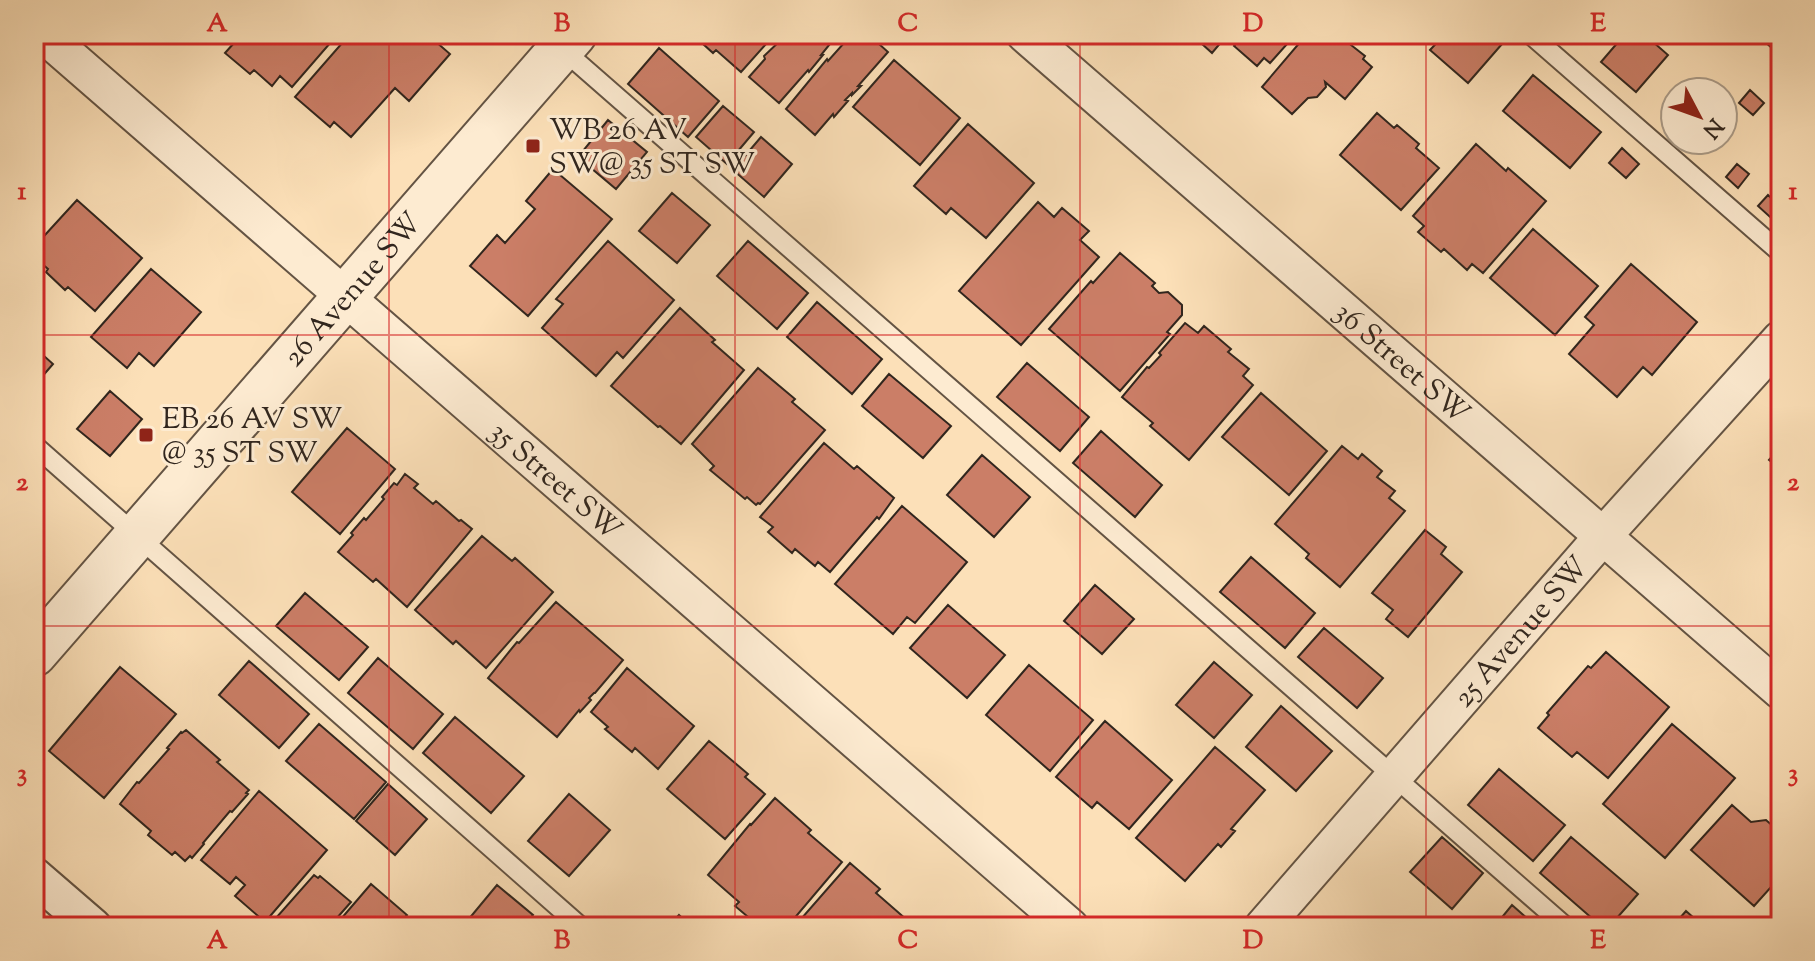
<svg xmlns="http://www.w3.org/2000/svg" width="1815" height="961" viewBox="0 0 1815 961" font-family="'Sorts Mill Goudy',serif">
	<rect width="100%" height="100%" fill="#fce0b8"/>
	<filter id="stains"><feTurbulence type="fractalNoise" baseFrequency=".0025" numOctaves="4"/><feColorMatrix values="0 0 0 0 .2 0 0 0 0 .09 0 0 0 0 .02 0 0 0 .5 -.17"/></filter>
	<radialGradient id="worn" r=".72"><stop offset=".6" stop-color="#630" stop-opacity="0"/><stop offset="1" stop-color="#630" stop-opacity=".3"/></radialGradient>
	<path fill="#cb7e67" stroke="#31261e" stroke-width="2" d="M 223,34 L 338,34 L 292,87 L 280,76 L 272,86 L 254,70 L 250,74 L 225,53 L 234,43 Z
		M 350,34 L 427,34 L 450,54 L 409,101 L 395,88 L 351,137 L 334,122 L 330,127 L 295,97 Z
		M 692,34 L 775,34 L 741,72 L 716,50 L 713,53 Z
		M 783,34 L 838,34 L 821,55 L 823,55 L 809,72 L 808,70 L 779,103 L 749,77 L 765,59 L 764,56 L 783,38 L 782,36 Z
		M 852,34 L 868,34 L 888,52 L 858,86 L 861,86 L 852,95 L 852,93 L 845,100 L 848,101 L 834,117 L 833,114 L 815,135 L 786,109 L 827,59 L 828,61 Z
		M 1191,34 L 1228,34 L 1212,53 Z
		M 1244,34 L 1296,34 L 1270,63 L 1264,58 L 1257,66 L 1234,46 Z
		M 1307,34 L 1343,34 L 1353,43 L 1351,45 L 1365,56 L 1363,59 L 1372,67 L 1345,99 L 1325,82 L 1326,87 L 1317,97 L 1308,98 L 1292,114 L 1262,87 Z
		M 1445,34 L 1490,34 L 1502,44 L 1468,83 L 1430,50 Z
		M 1625,34 L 1644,34 L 1668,55 L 1636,92 L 1601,62 Z
		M 1756,34 L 1781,34 L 1781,56 Z
		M 659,48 L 719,101 L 688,137 L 628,84 Z
		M 894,60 L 960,118 L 920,165 L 853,107 Z
		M 1533,75 L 1601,132 L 1570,168 L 1503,111 Z
		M 1750,90 L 1764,103 L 1753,115 L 1739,103 Z
		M 723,106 L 754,132 L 727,164 L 696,137 Z
		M 1377,113 L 1394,128 L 1397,125 L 1419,144 L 1416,148 L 1439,168 L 1401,210 L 1340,155 Z
		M 608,120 L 647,152 L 616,189 L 578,157 Z
		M 968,124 L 1034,183 L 986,238 L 951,208 L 946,214 L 914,186 Z
		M 761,137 L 792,164 L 764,197 L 733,170 Z
		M 1476,144 L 1506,171 L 1508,168 L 1546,201 L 1483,273 L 1472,264 L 1467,270 L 1444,249 L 1441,252 L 1418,232 L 1424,226 L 1413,216 Z
		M 1622,148 L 1639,164 L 1626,178 L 1609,163 Z
		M 1737,164 L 1749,174 L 1738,188 L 1726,177 Z
		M 553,169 L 612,219 L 528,316 L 470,266 L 497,235 L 505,243 L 535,209 L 526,201 Z
		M 672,193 L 710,225 L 677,263 L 639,231 Z
		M 1768,195 L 1781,207 L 1780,226 L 1758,206 Z
		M 77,200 L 142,258 L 95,311 L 68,287 L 65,290 L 46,272 L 48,269 L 34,257 L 34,247 Z
		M 1038,202 L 1054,217 L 1062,208 L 1089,231 L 1080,240 L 1099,257 L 1021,345 L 959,291 Z
		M 1533,229 L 1598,286 L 1555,335 L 1490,278 Z
		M 608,241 L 674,300 L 623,358 L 617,352 L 596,376 L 542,328 L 563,304 L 556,299 Z
		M 748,241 L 808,293 L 777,329 L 717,276 Z
		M 1120,253 L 1155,283 L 1152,286 L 1159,293 L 1168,292 L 1182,305 L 1182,315 L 1167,332 L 1170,334 L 1120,391 L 1049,329 L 1091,281 L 1093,283 Z
		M 1631,264 L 1697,322 L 1652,375 L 1643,367 L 1617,397 L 1569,354 L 1594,325 L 1585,317 Z
		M 151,269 L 201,312 L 154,366 L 139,353 L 127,368 L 91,337 Z
		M 817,302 L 882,359 L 852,394 L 787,337 Z
		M 680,308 L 715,340 L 712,342 L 744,370 L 681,444 L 660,426 L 658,427 L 611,386 Z
		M 1185,323 L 1198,333 L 1204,326 L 1231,349 L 1228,352 L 1249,369 L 1243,376 L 1253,385 L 1189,460 L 1150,426 L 1153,423 L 1122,397 L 1147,367 L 1149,368 L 1161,355 L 1159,353 Z
		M 34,347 L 53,364 L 34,386 Z
		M 1027,363 L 1089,417 L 1060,451 L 997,397 Z
		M 758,368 L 795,399 L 792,402 L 825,430 L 760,504 L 758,503 L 756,505 L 747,497 L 745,499 L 710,470 L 714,466 L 692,444 Z
		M 889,374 L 951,426 L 923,458 L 862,406 Z
		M 110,391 L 142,419 L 110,456 L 77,429 Z
		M 1261,393 L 1327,451 L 1289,495 L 1222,437 Z
		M 347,428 L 395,469 L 340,534 L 292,492 Z
		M 1101,431 L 1162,485 L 1135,517 L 1073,463 Z
		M 824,443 L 854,469 L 857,466 L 894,498 L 879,519 L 877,517 L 830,572 L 818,562 L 815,566 L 795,549 L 792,553 L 768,532 L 773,527 L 760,517 Z
		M 1342,446 L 1358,459 L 1362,454 L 1382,471 L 1377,477 L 1395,491 L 1389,498 L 1405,511 L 1340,587 L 1306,558 L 1309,554 L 1275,524 Z
		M 1781,446 L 1781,470 L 1769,460 Z
		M 982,455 L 1030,497 L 994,537 L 947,495 Z
		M 405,474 L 418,484 L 414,488 L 433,504 L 436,501 L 459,521 L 461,520 L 472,529 L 407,607 L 376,579 L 373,582 L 338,552 L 353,535 L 351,533 L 364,518 L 366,520 L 384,499 L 382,497 L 394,483 L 397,485 Z
		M 902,506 L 967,562 L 915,623 L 907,617 L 893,634 L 835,584 Z
		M 1425,530 L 1446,547 L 1441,554 L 1462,572 L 1408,637 L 1386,619 L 1393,610 L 1372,593 Z
		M 482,536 L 512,561 L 515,558 L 553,592 L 486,668 L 456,641 L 453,644 L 415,610 Z
		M 1251,557 L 1315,613 L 1285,648 L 1220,592 Z
		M 1095,585 L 1134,619 L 1102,654 L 1064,621 Z
		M 305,593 L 368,647 L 339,680 L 276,626 Z
		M 556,602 L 623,660 L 595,693 L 594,693 L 589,698 L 591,700 L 580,712 L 579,710 L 557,737 L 488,678 L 517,642 L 519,643 Z
		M 948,605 L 1005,655 L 967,698 L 910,648 Z
		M 1324,628 L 1383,678 L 1357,708 L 1298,657 Z
		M 1606,652 L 1669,707 L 1608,778 L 1577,752 L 1572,757 L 1538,728 L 1549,715 L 1547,713 L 1588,666 L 1591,668 Z
		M 378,658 L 443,714 L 413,749 L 348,693 Z
		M 249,661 L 309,714 L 279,748 L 219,695 Z
		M 1214,662 L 1252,695 L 1214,738 L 1176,705 Z
		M 1029,665 L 1093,720 L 1050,771 L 986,715 Z
		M 120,667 L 176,714 L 104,798 L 49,751 Z
		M 627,668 L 694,726 L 658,769 L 635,748 L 632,752 L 605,729 L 608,727 L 591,712 Z
		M 1281,706 L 1332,751 L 1296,791 L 1246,747 Z
		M 455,717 L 524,776 L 491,813 L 423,753 Z
		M 1105,721 L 1172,780 L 1129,829 L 1097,802 L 1092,808 L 1056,777 Z
		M 319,724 L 386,782 L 354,819 L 286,761 Z
		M 1672,724 L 1735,778 L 1665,858 L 1603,804 Z
		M 186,730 L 220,760 L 217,762 L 249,790 L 246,793 L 248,794 L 232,812 L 230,811 L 203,843 L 204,844 L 192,858 L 190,856 L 185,861 L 175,852 L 172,855 L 148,835 L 151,831 L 120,804 L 137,782 L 139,783 L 169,749 L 167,748 L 181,732 L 182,733 Z
		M 709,741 L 748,774 L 745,777 L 765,794 L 725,839 L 667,789 Z
		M 1215,747 L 1265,790 L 1231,829 L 1235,831 L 1221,847 L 1218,844 L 1185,881 L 1136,838 Z
		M 1499,769 L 1565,825 L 1533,861 L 1468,805 Z
		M 388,784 L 427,819 L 395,855 L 356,821 Z
		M 259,791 L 327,850 L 265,922 L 235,896 L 245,885 L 236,877 L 230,884 L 201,860 Z
		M 569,794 L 610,830 L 569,876 L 528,841 Z
		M 775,798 L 811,830 L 808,833 L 842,862 L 787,927 L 760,927 L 735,906 L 739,902 L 708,875 L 750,824 L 751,825 Z
		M 1732,805 L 1751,822 L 1766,820 L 1774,827 L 1781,819 L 1781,876 L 1754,906 L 1691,850 Z
		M 1442,837 L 1483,873 L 1452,909 L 1410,872 Z
		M 1571,837 L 1638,894 L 1609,927 L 1602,927 L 1540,873 Z
		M 850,863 L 880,889 L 876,893 L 915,927 L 794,927 Z
		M 314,875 L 318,878 L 320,876 L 351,902 L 329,927 L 268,927 Z
		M 371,884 L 407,915 L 396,927 L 334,927 Z
		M 497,885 L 533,915 L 523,927 L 464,927 L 463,926 Z
		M 1512,905 L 1537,927 L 1494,927 Z
		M 1686,911 L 1704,927 L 1672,927 Z
		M 679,915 L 692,927 L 668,927 Z"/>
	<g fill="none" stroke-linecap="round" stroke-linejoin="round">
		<defs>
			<path id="service" d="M 545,34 L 1566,927
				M 1530,34 L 1781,253
				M 34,445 L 581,927"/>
			<g id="minor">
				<path id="s1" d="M 43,34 L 1070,927"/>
				<path id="s2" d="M 1025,34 L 1781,691"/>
				<path d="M 34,876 L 93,927"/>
				<path id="s3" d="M 1263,927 L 1603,536 L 1781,339"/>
			</g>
			<g id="tertiary">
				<path id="s4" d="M 34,654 L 574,34"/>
			</g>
		</defs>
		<use href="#service" stroke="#645444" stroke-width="22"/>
		<use href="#minor" stroke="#645444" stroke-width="40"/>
		<use href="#tertiary" stroke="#645444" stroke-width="48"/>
		<use href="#service" stroke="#fdebd1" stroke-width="18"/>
		<use href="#minor" stroke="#fdebd1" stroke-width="36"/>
		<use href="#tertiary" stroke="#fdebd1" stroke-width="44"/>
	</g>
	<path fill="none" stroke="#d62828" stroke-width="2" stroke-opacity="0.55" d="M 389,34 L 389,927M 735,34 L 735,927M 1080,34 L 1080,927M 1426,34 L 1426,927M 34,335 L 1781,335M 34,626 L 1781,626"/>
	<g fill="#8f2418" stroke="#fdebd1" stroke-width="3">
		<rect x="525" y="138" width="16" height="16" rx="4"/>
		<rect x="138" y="427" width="16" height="16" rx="4"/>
	</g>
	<g text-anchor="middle" stroke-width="6" stroke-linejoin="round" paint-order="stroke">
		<g font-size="30" fill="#31261e" stroke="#fdebd1" text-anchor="start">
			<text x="549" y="139">WB 26 AV<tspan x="549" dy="34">SW@ 35 ST SW</tspan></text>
			<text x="162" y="428">EB 26 AV SW<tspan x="162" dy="34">@ 35 ST SW</tspan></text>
		</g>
		<g font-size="30" fill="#31261e" stroke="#fdebd1">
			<text dy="10" stroke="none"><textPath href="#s4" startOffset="484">26 Avenue SW</textPath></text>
			<text dy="10" stroke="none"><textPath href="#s2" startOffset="500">36 Street SW</textPath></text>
			<text dy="10" stroke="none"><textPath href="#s1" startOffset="680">35 Street SW</textPath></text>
			<text dy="10" stroke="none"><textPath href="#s3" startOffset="392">25 Avenue SW</textPath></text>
		</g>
	</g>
	<rect width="1815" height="961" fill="none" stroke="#fce0b8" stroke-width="88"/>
	<g transform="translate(1699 116) rotate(131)"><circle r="38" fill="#fdebd1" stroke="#ab9c89" stroke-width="2"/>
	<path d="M0-6L14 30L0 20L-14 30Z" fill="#8f2418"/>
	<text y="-12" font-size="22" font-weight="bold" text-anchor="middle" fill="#31261e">N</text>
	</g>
	<rect x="44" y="44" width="1727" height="873" fill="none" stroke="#d62828" stroke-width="3"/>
	<g font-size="26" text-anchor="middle" font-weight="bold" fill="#d62828">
		<text x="217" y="31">A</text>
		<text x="562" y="31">B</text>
		<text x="908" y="31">C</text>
		<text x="1253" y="31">D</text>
		<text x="1598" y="31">E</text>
		<text x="22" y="199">1</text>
		<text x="1793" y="199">1</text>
		<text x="22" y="490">2</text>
		<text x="1793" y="490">2</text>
		<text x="22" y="781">3</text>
		<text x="1793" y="781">3</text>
		<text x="217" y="948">A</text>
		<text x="562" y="948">B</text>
		<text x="908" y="948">C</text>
		<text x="1253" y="948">D</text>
		<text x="1598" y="948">E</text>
	</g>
	<rect width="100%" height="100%" filter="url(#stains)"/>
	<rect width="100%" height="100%" fill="url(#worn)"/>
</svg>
